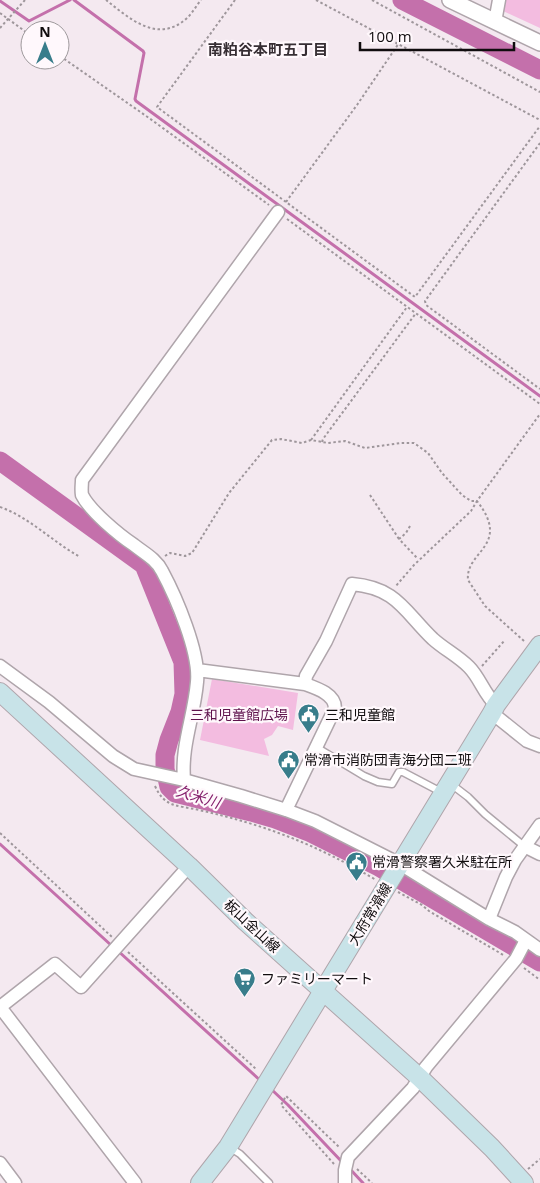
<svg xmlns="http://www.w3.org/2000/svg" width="540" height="1183" viewBox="0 0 540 1183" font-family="'Open Sans','Noto Sans JP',sans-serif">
	<rect width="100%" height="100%" fill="#f4e9f0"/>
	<path fill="#f3bce0" d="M 505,0 L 540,0 L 540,28 L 503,11 Z
		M 212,679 L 298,693 L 293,730 L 278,726 L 272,735 L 264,739 L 269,756 L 200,740 Z"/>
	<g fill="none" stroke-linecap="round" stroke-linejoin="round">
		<path stroke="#c470ab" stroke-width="3" d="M 74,0 L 143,51 L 144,53 L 135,99 L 136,101 L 540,396
			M 0,1 L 29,21 L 70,0
			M 0,844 L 112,946
			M 117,950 L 262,1082
			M 271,1089 L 288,1105 L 343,1163
			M 350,1169 L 363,1183"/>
		<path stroke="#c470ab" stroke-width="19" d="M 402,0 L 540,70
			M 0,461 L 144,565 L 183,662 L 184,694 L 180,712 L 169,740 L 165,755 L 165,769 L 169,787 L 175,793 L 251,812 L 275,819 L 311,833 L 379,867 L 540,962"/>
		<defs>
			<path id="service" d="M 316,747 L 364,776 L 378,782 L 392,784 L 399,772 L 403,772 L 443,793
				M 451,784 L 468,797 L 485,814 L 524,846
				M 229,1147 L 240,1154 L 269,1183"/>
			<path id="minor" d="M 495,22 L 499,0
				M 0,666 L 49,702 L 113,756 L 134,769 L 184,780 L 241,796 L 286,810 L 315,821 L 400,864 L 489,919 L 515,932 L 540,950
				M 197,670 L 305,684
				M 492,713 L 527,741 L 540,746
				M 184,780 C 181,745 194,717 197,682 C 200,653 176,597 162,571 C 156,559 144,553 134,545 C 119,535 90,511 82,495 C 81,490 82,484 82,480 L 278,212
				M 286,810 L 335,708 C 335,694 316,688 305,684 L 306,676 L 326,641 L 352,584 C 397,588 404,611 433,639 C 444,649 458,656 469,667 C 480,678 484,694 496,705
				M 524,846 L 540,854
				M 489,919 L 506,877 L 515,860 L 540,825
				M 0,1007 L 55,964 L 81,987 L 189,866
				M 0,1007 L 135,1183
				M 0,1163 L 15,1183
				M 345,1183 L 345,1170 L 348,1157 L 413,1088 L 426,1067 L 516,959 L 526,940"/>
			<path id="tertiary" d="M 450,0 L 540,43"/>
			<path id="secondary" d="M 0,692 L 189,866 L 245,921 L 420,1078 L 492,1148 L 524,1183
				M 200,1183 L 228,1147 L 492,713 L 496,705 L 540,645"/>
		</defs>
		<use href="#service" stroke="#afa5ab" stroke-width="9"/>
		<use href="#minor" stroke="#afa5ab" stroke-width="15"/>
		<use href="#tertiary" stroke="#afa5ab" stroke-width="18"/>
		<use href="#secondary" stroke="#afa5ab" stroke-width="20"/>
		<path stroke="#9e969b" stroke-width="2" stroke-dasharray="2.5 2.5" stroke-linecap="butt" d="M 106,0 C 129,18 157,44 186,19 C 192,14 196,6 201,0
			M 235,0 L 157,107 L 415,297 L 540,126
			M 316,0 L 540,120
			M 372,0 L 540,92
			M 0,13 L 30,35
			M 0,28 L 25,0
			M 60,56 L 149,118 L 269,205
			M 540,143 L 425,301 L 426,305 L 540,389
			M 286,202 L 357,105 L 399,43
			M 287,219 L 540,404
			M 311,440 L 407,307
			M 322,442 L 323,439 L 416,313
			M 370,495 L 399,539
			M 0,507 C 29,517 53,542 80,557
			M 410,526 L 406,533 L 399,539 L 418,559
			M 165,556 L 170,553 L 185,556 L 192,553 L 229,493 L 272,440 L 281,439 L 302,443 L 311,440 L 328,443 L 345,441 L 365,448 L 401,443 L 414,443 L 428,453 L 442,473 L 462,495 L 471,501 L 477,501 L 471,511 L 414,565 L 395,587
			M 524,641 L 485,606 L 468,580 C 465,551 512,546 477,501 L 540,414
			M 482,666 L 505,640
			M 155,786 C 165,808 177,805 199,810 C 266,825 317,845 376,880
			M 0,833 L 112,937
			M 398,892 L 422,905 L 429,911 L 505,956
			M 128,952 L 256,1069
			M 524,968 L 540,980
			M 334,1164 L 281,1105 L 286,1096 L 340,1148
			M 357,1169 L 372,1183
			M 528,1169 L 540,1159"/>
		<use href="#service" stroke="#fff" stroke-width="6"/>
		<use href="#minor" stroke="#fff" stroke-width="12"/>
		<use href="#tertiary" stroke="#fff" stroke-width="15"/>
		<use href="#secondary" stroke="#c8e3e8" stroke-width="18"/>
	</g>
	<defs>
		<symbol id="civic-pin" viewBox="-11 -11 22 30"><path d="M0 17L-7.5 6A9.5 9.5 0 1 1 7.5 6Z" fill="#387d8b" stroke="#fff8fc"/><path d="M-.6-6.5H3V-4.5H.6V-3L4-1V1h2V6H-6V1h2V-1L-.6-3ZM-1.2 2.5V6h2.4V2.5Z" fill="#fff"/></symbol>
		<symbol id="supermarket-pin" viewBox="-11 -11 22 30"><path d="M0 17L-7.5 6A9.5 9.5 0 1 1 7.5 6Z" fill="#387d8b" stroke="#fff8fc"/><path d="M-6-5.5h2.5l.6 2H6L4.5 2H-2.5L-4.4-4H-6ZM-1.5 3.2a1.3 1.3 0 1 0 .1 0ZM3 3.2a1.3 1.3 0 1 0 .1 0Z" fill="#fff"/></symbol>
	</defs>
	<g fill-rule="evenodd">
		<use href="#civic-pin" x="296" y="702" width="25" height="34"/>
		<use href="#civic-pin" x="276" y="748" width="25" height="34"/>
		<use href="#civic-pin" x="344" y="850" width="25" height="34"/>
		<use href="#supermarket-pin" x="232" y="966" width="25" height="34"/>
	</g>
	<g text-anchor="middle" stroke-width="4.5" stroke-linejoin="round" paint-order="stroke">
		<g font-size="14" fill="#5f134d" stroke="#fff8fc">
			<text x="239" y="720">三和児童館広場</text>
		</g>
		<g font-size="14" fill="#100c0e" stroke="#fff8fc" text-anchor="start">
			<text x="325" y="720">三和児童館</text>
			<text x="304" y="765">常滑市消防団青海分団二班</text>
			<text x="372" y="867">常滑警察署久米駐在所</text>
			<text x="261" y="984">ファミリーマート</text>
		</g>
		<g font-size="14" fill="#100c0e" stroke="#fff8fc">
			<text transform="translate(370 914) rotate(-59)" y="5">大府常滑線</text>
			<text transform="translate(252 926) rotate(43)" y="5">板山金山線</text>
		</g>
		<g font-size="15" font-weight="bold" fill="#372f34" stroke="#fff8fc">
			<text x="268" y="55">南粕谷本町五丁目</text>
		</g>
		<g font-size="15" font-style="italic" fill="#85216d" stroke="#fff8fc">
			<text transform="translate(198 797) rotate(17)" y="5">久米川</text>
		</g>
	</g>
	<g transform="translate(45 45)"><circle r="24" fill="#fff8fc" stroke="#9f9a9d"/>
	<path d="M0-4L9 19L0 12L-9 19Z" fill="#387d8b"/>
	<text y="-8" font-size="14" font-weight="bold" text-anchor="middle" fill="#100c0e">N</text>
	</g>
	<path d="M360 42v8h154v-8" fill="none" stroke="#100c0e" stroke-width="2.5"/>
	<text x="368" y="42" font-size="15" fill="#100c0e" stroke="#fff8fc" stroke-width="4" paint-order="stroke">100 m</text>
</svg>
